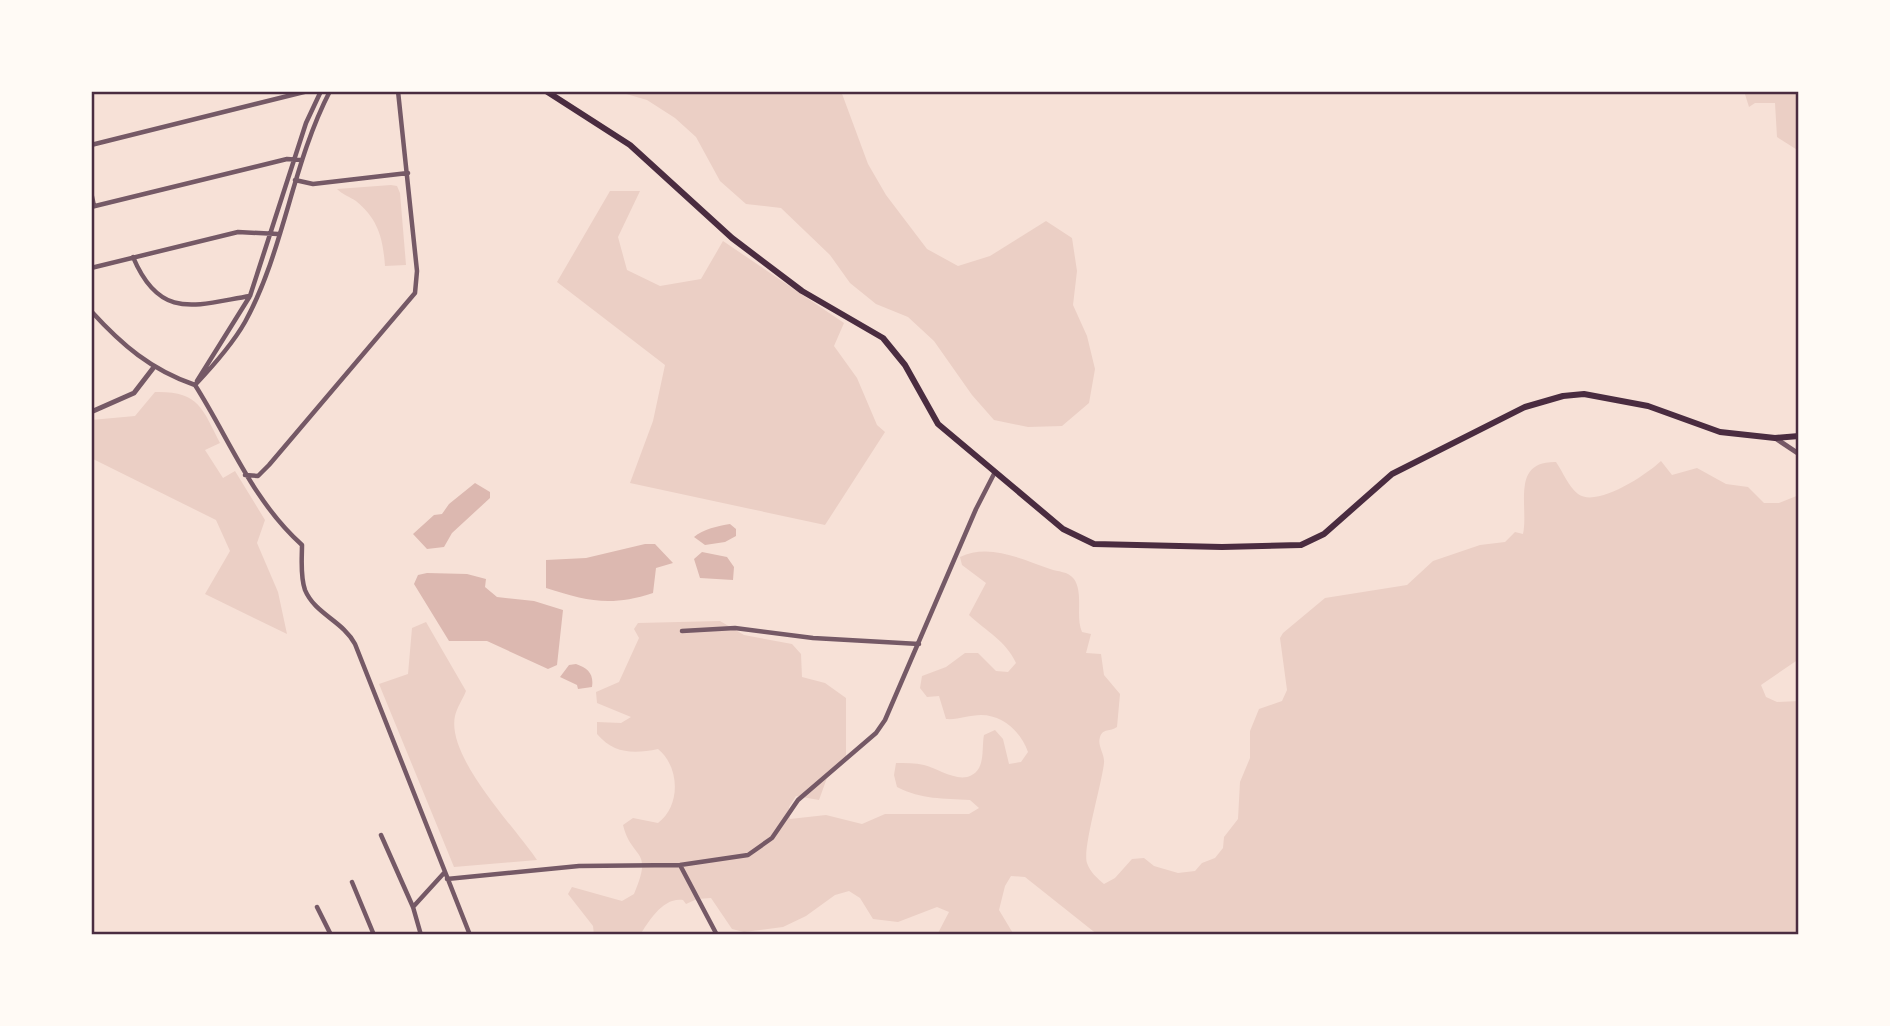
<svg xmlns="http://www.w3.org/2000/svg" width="1890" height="1026" viewBox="0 0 1890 1026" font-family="'DM Sans',sans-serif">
	<rect width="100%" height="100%" fill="#f7e1d7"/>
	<path fill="#ebcfc5" d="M 616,91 L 841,91 L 868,164 L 886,195 L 927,249 L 958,266 L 990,256 L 1046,221 L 1072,238 L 1077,271 L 1073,305 L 1087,336 L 1095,369 L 1089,403 L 1062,426 L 1028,427 L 994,420 L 972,395 L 934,341 L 908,317 L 876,304 L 850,283 L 830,255 L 781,208 L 746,204 L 720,181 L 696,137 L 675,118 L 647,100 Z
		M 1744,91 L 1799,92 L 1799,151 L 1777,137 L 1775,103 L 1755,103 L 1749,107 Z
		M 391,185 L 397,186 L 400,193 L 406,265 L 385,266 C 383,238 378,219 356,201 C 350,197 342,194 337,189 Z
		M 610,191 L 640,191 L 618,237 L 627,270 L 660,286 L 701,279 L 723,241 L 844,323 L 834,346 L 857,378 L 877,425 L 885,432 L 825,525 L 630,483 L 653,421 L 665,365 L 557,282 Z
		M 155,392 C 199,391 202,408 220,443 L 205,450 L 223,478 L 235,471 L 265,520 L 257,543 L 278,592 L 287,634 L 205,594 L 230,551 L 216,520 L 91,458 L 91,420 L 135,416 Z
		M 1661,461 L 1672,475 L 1697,468 L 1726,484 L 1748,487 L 1764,503 L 1779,503 L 1799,495 L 1799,659 L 1761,685 L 1766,697 L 1777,702 L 1799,701 L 1799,935 L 1098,935 L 1025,877 L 1011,876 L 1005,886 L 999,910 L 1014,935 L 937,935 L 949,912 L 937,907 L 898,922 L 873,919 L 860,898 L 849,891 L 835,895 L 806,916 L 783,927 L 744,932 L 732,929 L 711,898 L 697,899 L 686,904 L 683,900 C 663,897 649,921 640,935 L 594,935 L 593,926 L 568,894 L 572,887 L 622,901 L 634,894 C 654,847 632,861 623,825 L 633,818 L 658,823 C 681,806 680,767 658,749 C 634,754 614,754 597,734 L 597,722 L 621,723 L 631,717 L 597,703 L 596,692 L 619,682 L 639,638 L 634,629 L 638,623 L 720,621 L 744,635 L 792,644 L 801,654 L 802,677 L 825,683 L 846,698 L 846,760 L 828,775 L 819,800 L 796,796 L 789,807 L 790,819 L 826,815 L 862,824 L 885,814 L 969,814 L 979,808 L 970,800 C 943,798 922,800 897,787 L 894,775 L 896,763 C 905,763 915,763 924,765 C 940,769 966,789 979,768 C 984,759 982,745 984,735 L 995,730 L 1003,739 L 1009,764 L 1021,762 L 1028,752 C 1021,732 1003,715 981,715 C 969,715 958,720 946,719 L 939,696 L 927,697 L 920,688 L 922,676 L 946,667 L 965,653 L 978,653 L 996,671 L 1008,672 L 1016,663 C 1006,641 986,631 969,615 L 986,583 L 962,565 L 960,557 C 989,543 1021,559 1050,569 C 1058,572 1068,571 1074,579 C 1084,594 1075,616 1082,632 L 1091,634 L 1086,653 L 1101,654 L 1104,675 L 1120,694 L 1117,727 C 1110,732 1103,728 1100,737 C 1097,746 1105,754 1104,763 C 1102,783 1082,850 1087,863 C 1090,872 1097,878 1104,884 L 1115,878 L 1132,859 L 1144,858 L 1154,866 L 1178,873 L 1195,871 L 1202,863 L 1215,858 L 1223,848 L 1224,837 L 1238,819 L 1240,782 L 1250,758 L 1250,731 L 1259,709 L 1282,701 L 1287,690 L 1280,638 L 1283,633 L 1325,598 L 1407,585 L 1433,561 L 1480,545 L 1505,542 L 1515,532 L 1523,534 C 1529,507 1510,461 1556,462 C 1563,472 1568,486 1578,494 C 1597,508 1646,475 1661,461 Z
		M 426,622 L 466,691 C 463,699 457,707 455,716 C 446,757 514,826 537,860 L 454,867 L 379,684 L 408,674 L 412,628 Z"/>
	<path fill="#dcb8b0" d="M 475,483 L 490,492 L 490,498 L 452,533 L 444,547 L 427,549 L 413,534 L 434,515 L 442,514 L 449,504 Z
		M 730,524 L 736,529 L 736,536 L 725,542 L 705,545 L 694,537 C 703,529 718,526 730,524 Z
		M 645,544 L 655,544 L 673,563 L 656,568 L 653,593 C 610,607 587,601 546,588 L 546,560 L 586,558 Z
		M 702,552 L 727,557 L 734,567 L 733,580 L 700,578 L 694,559 Z
		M 427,573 L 467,574 L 486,579 L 485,587 L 497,597 L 534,601 L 563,610 L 557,665 L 548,669 L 487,641 L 449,641 L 414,584 L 418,575 Z
		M 576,664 C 588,668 594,674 592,687 L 578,689 L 577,685 L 560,677 L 569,665 Z"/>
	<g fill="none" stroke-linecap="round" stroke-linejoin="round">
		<path stroke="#755966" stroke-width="4.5" d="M 91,145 L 308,91
			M 295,180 L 313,184 L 408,173
			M 91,192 L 94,206
			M 91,207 L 287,159 L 301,160
			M 133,257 C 160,321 195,305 250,296
			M 91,268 L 238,232 L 278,234
			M 91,311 C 122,345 151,370 195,385
			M 197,381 L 250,296 L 306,123 L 321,91
			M 195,385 C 230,440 252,500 302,545 C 302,559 300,576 305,590 C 315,614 343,621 355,644 L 470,935
			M 195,385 C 213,366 232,345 245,322 C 284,251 292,164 330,91
			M 245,475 L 258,476 L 269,465 L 415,293 L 417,271 L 398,91
			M 682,631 L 735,628 L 813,638 L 919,644
			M 381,835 L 413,907 L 421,935
			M 680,865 L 717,935
			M 447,879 L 579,866 L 680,865 L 748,855 L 772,838 L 798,800 L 876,733 L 885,720 L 976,509 L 995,472
			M 352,882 L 374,935
			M 317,907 L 331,935
			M 413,907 L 444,873"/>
		<path stroke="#755966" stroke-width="5" d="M 91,412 L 134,393 L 154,367
			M 1775,438 L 1799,454"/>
		<path stroke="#4a2c40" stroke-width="6" d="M 546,91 L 630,145 L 732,238 L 802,291 L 883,338 L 905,365 L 938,424 L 1063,529 L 1094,544 L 1222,547 L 1301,545 L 1324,534 L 1392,474 L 1525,407 L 1563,396 L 1584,394 L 1648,406 L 1720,432 L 1775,438 L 1799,436"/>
	</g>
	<rect width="1890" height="1026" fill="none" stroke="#fffaf5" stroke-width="186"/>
	<rect x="93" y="93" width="1704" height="840" fill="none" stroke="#4a2c40" stroke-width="2.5"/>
</svg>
